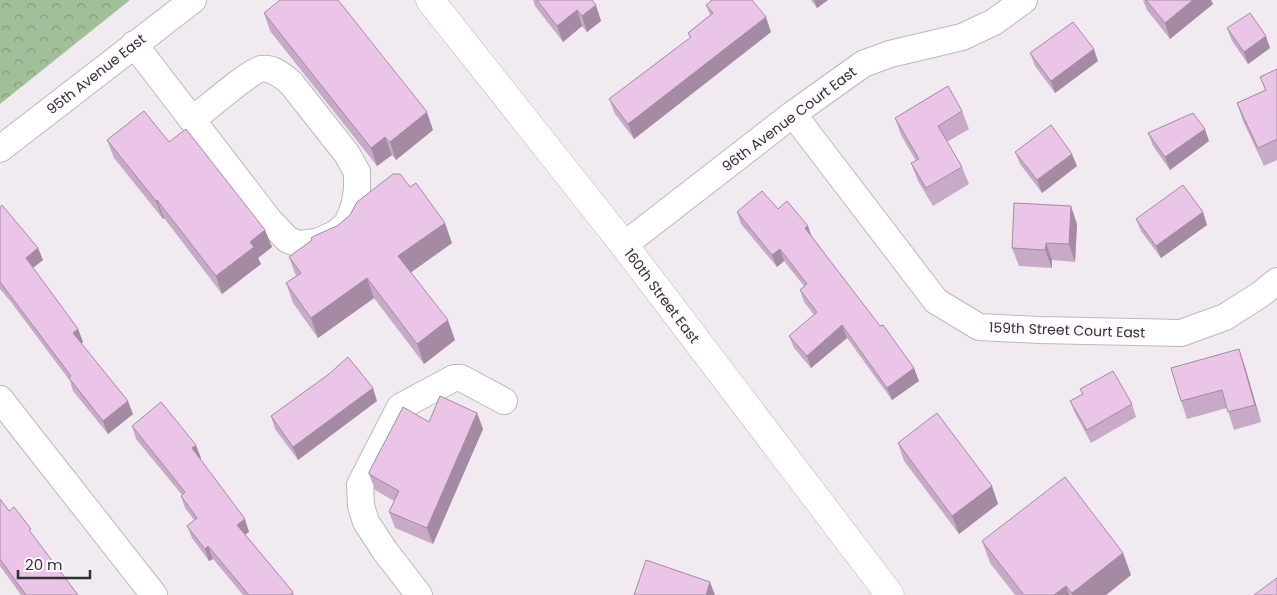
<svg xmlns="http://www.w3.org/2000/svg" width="1277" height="595" viewBox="0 0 1277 595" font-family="Poppins,sans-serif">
	<defs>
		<pattern id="forest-crowns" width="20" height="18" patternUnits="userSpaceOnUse" patternTransform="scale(1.25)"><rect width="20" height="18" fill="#a1c099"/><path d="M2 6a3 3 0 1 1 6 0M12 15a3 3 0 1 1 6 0" fill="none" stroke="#849c7d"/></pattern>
	</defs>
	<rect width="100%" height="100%" fill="#f1ebf1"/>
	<path fill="url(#forest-crowns)" d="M 0,0 L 130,0 L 0,104 Z"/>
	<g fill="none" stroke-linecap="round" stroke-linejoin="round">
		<defs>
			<path id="street" d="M 134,44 L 269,220 L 288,240 L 300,244 L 317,242 L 335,234 L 347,224 L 354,207 L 357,190 L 357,172 L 347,154 L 291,83 C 283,76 273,67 261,69 C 250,71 204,111 192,120
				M 793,114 L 936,301 L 979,327 L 1039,330 L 1181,333 L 1225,317 L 1261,294 L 1277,281
				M 0,149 L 193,0
				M 624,245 L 793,114 L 863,64 L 890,54 L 962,37 L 994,22 L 1024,0
				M 0,399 L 154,595
				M 419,595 L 385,551 L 366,522 L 361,506 L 360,485 L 400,407 L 454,378 L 461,378 L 504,401"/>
			<path id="secondary" d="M 430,0 L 624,245 L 890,595"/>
		</defs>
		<use href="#street" stroke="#bdb7bc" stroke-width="28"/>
		<use href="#secondary" stroke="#bdb7bc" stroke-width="29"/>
		<use href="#street" stroke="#fff" stroke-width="26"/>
		<use href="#secondary" stroke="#fff" stroke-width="28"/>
	</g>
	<path fill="#c9a9c8" d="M 533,0 L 592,0 L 601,21 L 587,32 L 582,26 L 563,42 L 535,6 Z
		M 811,0 L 828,0 L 817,8 Z
		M 1143,0 L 1211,0 L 1213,4 L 1170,39 L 1147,10 Z
		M 706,5 L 771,32 L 634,139 L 615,114 L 609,99 L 690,38 L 688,33 L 710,15 Z
		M 264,13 L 433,130 L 396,160 L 392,155 L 377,166 L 270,31 Z
		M 1227,28 L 1270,48 L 1248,64 L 1232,41 Z
		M 1030,53 L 1098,61 L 1055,93 L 1035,66 Z
		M 1277,69 L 1277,160 L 1264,166 L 1243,121 L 1237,103 L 1265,90 L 1260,77 Z
		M 962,111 L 969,129 L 947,142 L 962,167 L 969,184 L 933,206 L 918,181 L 911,163 L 916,161 L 901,135 L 895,118 Z
		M 1148,133 L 1209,141 L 1170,170 L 1153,146 Z
		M 107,140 L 169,142 L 265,230 L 272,247 L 258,258 L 261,264 L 222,294 L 164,218 L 163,219 L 114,158 Z
		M 1015,152 L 1077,166 L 1042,193 L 1020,164 Z
		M 0,207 L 38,248 L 43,260 L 33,268 L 78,329 L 83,342 L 81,343 L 133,414 L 108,434 L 73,391 L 70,381 L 11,302 L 0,289 Z
		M 778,209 L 808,226 L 811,235 L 919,381 L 892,400 L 847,338 L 811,368 L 794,348 L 789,336 L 814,315 L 804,302 L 800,290 L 804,286 L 784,261 L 777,267 L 741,224 L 737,212 Z
		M 1203,212 L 1207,225 L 1161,258 L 1141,231 L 1136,219 Z
		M 1077,224 L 1075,262 L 1052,260 L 1052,268 L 1019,266 L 1012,248 Z
		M 337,226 L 452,243 L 411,272 L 455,340 L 424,364 L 374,298 L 318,338 L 293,303 L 286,283 L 296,276 L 289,257 L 312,240 L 311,238 Z
		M 1239,349 L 1245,367 L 1261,422 L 1234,430 L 1227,408 L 1187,419 L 1181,401 Z
		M 1080,389 L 1132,404 L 1136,417 L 1091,443 L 1075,413 L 1070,401 L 1082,394 Z
		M 377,401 L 298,460 L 275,429 L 271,416 Z
		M 477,413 L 483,429 L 433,544 L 395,528 L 389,512 L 394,501 L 375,490 L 369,474 Z
		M 132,426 L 201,458 L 200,458 L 249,532 L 245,534 L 293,592 L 294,595 L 243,595 L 213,559 L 209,561 L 192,538 L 187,526 L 194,520 L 185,508 L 181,496 L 182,495 L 136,439 Z
		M 898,443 L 992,486 L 998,504 L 959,534 L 904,461 Z
		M 0,499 L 9,511 L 33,536 L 78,595 L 21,595 L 0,566 Z
		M 982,541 L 1123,553 L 1131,575 L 1106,595 L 1015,595 L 990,563 Z"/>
	<path fill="#a48aa2" d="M 814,0 L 828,0 L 817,8 Z
		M 1193,0 L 1211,0 L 1213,4 L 1170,39 L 1165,23 Z
		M 596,5 L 601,21 L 587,32 L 582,16 Z
		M 577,10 L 582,26 L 563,42 L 557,26 Z
		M 766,17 L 771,32 L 634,139 L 628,124 Z
		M 1266,36 L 1270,48 L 1248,64 L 1244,52 Z
		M 1094,49 L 1098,61 L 1055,93 L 1051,81 Z
		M 427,112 L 433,130 L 396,160 L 390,142 Z
		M 1205,129 L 1209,141 L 1170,170 L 1165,157 Z
		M 385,137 L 392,155 L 377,166 L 371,148 Z
		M 1072,154 L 1077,166 L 1042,193 L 1037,180 Z
		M 157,200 L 164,218 L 163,219 L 156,201 Z
		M 1071,206 L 1077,224 L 1075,262 L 1069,244 Z
		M 1203,212 L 1207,225 L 1161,258 L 1156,246 Z
		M 445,223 L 452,243 L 406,276 L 398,256 Z
		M 808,226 L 812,238 L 805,228 Z
		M 265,230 L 272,247 L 258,258 L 261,264 L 222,294 L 216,276 L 250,242 Z
		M 1046,243 L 1052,260 L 1052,268 L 1045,250 Z
		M 38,248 L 43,260 L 30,270 L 26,258 Z
		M 780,249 L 784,261 L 777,267 L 772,255 Z
		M 367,278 L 374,298 L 318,338 L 311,318 Z
		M 448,320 L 455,340 L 424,364 L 417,344 Z
		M 842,325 L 847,338 L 811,368 L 807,356 Z
		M 78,329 L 83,342 L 77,346 L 73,333 Z
		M 1239,349 L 1245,367 L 1261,422 L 1255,405 Z
		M 914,368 L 919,381 L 892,400 L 887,388 Z
		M 373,388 L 377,401 L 298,460 L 293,447 Z
		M 128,401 L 133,414 L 108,434 L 103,421 Z
		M 477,413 L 483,429 L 433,544 L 427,528 Z
		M 196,445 L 201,458 L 197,461 L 192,448 Z
		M 992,486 L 998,504 L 959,534 L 952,516 Z
		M 245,519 L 249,532 L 242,537 L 237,525 Z
		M 208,546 L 213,559 L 209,561 L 205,549 Z
		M 1123,553 L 1131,575 L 1106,595 L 1072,595 L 1072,593 Z
		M 710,582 L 715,595 L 706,595 Z
		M 1066,586 L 1069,595 L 1054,595 Z"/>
	<path fill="#eac5e8" stroke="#a48aa2" d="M 280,0 L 338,0 L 427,112 L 390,142 L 385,137 L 371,148 L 264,13 Z
		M 537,0 L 592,0 L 596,5 L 582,16 L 577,10 L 557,26 Z
		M 712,0 L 752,0 L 766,17 L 628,124 L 609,99 L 691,37 L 688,33 L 713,13 L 706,5 Z
		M 1146,0 L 1193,0 L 1165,23 Z
		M 1250,13 L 1266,36 L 1244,52 L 1227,28 Z
		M 1073,22 L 1094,49 L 1051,81 L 1030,53 Z
		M 1277,69 L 1277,139 L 1258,148 L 1237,103 L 1266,90 L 1260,77 Z
		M 948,86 L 962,111 L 938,126 L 962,167 L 926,188 L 911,163 L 919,159 L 895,118 Z
		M 144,111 L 169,142 L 186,129 L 265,230 L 250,242 L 254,247 L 216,276 L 157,200 L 156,201 L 107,140 Z
		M 1193,113 L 1205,129 L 1165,157 L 1148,133 Z
		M 1051,125 L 1072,154 L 1037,180 L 1015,152 Z
		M 393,174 L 400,174 L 410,187 L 416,183 L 445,223 L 398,256 L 448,320 L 417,344 L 367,278 L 311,318 L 286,283 L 301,273 L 289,257 L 312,240 L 311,238 L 314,236 L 337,226 L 350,215 L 357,202 Z
		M 1183,185 L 1203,212 L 1156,246 L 1136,219 Z
		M 762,191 L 778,209 L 787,201 L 808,226 L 805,228 L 880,326 L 883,325 L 914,368 L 887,388 L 842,325 L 807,356 L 789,336 L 817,312 L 800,290 L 807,284 L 780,249 L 772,255 L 737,212 Z
		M 1014,203 L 1071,206 L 1069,244 L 1046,243 L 1045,250 L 1012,248 Z
		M 2,205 L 38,248 L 26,258 L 78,329 L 73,333 L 128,401 L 103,421 L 69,378 L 71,376 L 0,282 L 0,207 Z
		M 1239,349 L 1255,405 L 1228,412 L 1222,390 L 1181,401 L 1171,368 Z
		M 348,357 L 373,388 L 293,447 L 271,416 L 329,374 Z
		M 1113,371 L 1132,404 L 1087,430 L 1070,401 L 1083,394 L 1080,389 Z
		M 440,396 L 477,413 L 427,528 L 389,512 L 399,491 L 369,474 L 369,472 L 403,407 L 429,422 Z
		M 161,402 L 196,445 L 192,448 L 245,519 L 237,525 L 293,592 L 290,595 L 249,595 L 208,546 L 205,549 L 187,526 L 197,518 L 181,496 L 185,492 L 132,426 Z
		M 937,413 L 992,486 L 952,516 L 898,443 Z
		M 1065,477 L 1123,553 L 1072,593 L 1066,586 L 1054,595 L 1024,595 L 982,541 Z
		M 0,499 L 9,511 L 14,507 L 31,529 L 29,530 L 78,595 L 26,595 L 0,559 Z
		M 646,560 L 710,582 L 706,595 L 634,595 Z
		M 1277,578 L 1277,595 L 1254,595 Z"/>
	<g text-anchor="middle" stroke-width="4" stroke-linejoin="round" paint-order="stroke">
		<g font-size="14" fill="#323032" stroke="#fff8fe">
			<text transform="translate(96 74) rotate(-38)" y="5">95th Avenue East</text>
			<text transform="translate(789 119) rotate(-37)" y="5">96th Avenue Court East</text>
			<text transform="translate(662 296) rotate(53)" y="5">160th Street East</text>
			<text transform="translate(1067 330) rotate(2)" y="5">159th Street Court East</text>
		</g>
	</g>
	<path d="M18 570v8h72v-8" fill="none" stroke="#323032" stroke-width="2.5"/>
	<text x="25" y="570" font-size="15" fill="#323032" stroke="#fff8fe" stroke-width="4" paint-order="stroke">20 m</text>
</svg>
